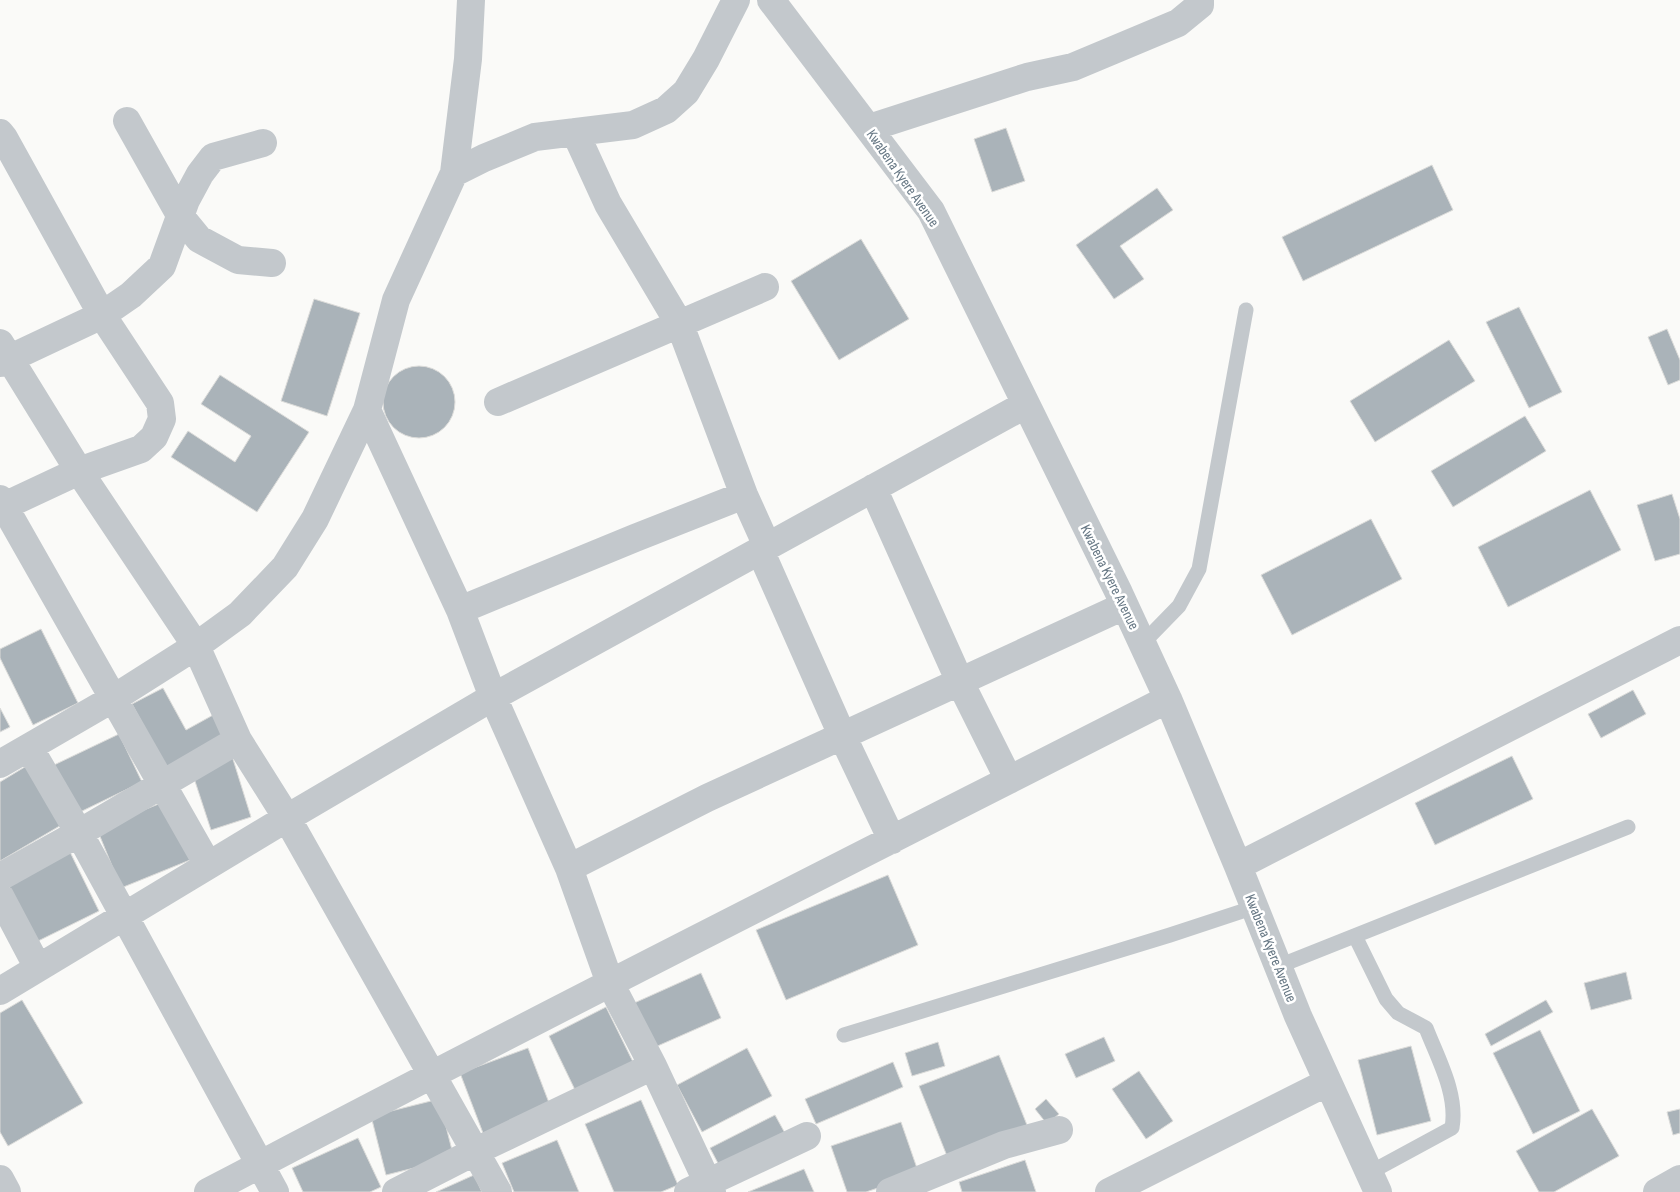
<svg xmlns="http://www.w3.org/2000/svg" width="1680" height="1192" viewBox="0 0 1680 1192" font-family="'Sofia Sans Condensed',sans-serif">
	<rect width="100%" height="100%" fill="#fafaf8"/>
	<path fill="#aab3b9" stroke="#dcdcda" d="M 1006,128 L 1025,181 L 992,192 L 974,139 Z
		M 1432,165 L 1453,210 L 1303,281 L 1282,237 Z
		M 1157,188 L 1173,210 L 1120,246 L 1144,279 L 1114,299 L 1076,245 Z
		M 861,239 L 909,319 L 839,360 L 791,281 Z
		M 314,299 L 360,313 L 327,416 L 281,401 Z
		M 1519,307 L 1562,392 L 1529,408 L 1486,322 Z
		M 1667,329 L 1680,360 L 1680,380 L 1668,385 L 1648,337 Z
		M 1449,340 L 1475,381 L 1375,442 L 1350,401 Z
		M383 402a36 36 0 1 1 72 0a36 36 0 1 1-72 0Z
		M 220,375 L 309,432 L 257,512 L 171,457 L 188,431 L 235,462 L 251,436 L 201,404 Z
		M 1525,416 L 1546,451 L 1453,507 L 1431,471 Z
		M 1590,490 L 1621,550 L 1508,607 L 1478,547 Z
		M 1672,494 L 1680,519 L 1680,554 L 1655,561 L 1637,505 Z
		M 1371,519 L 1402,579 L 1292,635 L 1261,575 Z
		M 41,629 L 78,703 L 33,725 L 0,658 L 0,649 Z
		M 163,688 L 186,730 L 215,714 L 227,735 L 166,768 L 132,704 Z
		M 1633,690 L 1646,714 L 1601,738 L 1588,714 Z
		M 0,708 L 10,727 L 0,732 Z
		M 119,734 L 142,782 L 78,813 L 54,765 Z
		M 232,756 L 251,817 L 211,830 L 191,769 Z
		M 1512,756 L 1533,799 L 1435,845 L 1415,803 Z
		M 28,765 L 63,824 L 0,861 L 0,782 Z
		M 166,801 L 190,860 L 121,888 L 97,829 Z
		M 69,850 L 99,911 L 36,942 L 6,880 Z
		M 888,875 L 918,945 L 786,1000 L 756,930 Z
		M 1626,972 L 1632,999 L 1591,1010 L 1584,983 Z
		M 701,973 L 721,1018 L 653,1048 L 632,1004 Z
		M 22,1000 L 83,1103 L 8,1146 L 0,1132 L 0,1013 Z
		M 1546,1000 L 1553,1012 L 1491,1046 L 1485,1034 Z
		M 606,1007 L 635,1066 L 577,1094 L 549,1036 Z
		M 1540,1030 L 1580,1111 L 1533,1134 L 1493,1053 Z
		M 1104,1037 L 1115,1061 L 1076,1078 L 1065,1054 Z
		M 938,1042 L 945,1066 L 912,1076 L 905,1053 Z
		M 1411,1046 L 1431,1121 L 1377,1135 L 1358,1060 Z
		M 528,1048 L 551,1108 L 483,1133 L 460,1073 Z
		M 747,1048 L 772,1096 L 702,1132 L 677,1085 Z
		M 999,1055 L 1027,1125 L 947,1156 L 919,1086 Z
		M 893,1062 L 903,1087 L 816,1124 L 805,1099 Z
		M 1139,1071 L 1173,1121 L 1146,1139 L 1112,1089 Z
		M 439,1099 L 454,1158 L 386,1175 L 371,1116 Z
		M 1046,1099 L 1059,1114 L 1047,1124 L 1035,1109 Z
		M 641,1100 L 678,1185 L 661,1192 L 614,1192 L 585,1124 Z
		M 1592,1109 L 1619,1156 L 1554,1192 L 1539,1192 L 1516,1151 Z
		M 1680,1109 L 1680,1133 L 1673,1135 L 1667,1112 Z
		M 775,1115 L 786,1135 L 721,1169 L 710,1148 Z
		M 901,1122 L 919,1174 L 866,1192 L 847,1192 L 831,1146 Z
		M 358,1138 L 381,1187 L 370,1192 L 303,1192 L 292,1168 Z
		M 557,1140 L 579,1192 L 514,1192 L 502,1163 Z
		M 1025,1160 L 1036,1192 L 962,1192 L 959,1182 Z
		M 804,1169 L 814,1192 L 748,1192 Z
		M 474,1175 L 482,1192 L 436,1192 Z"/>
	<g fill="none" stroke-linecap="round" stroke-linejoin="round">
		<path stroke="#c3c8cc" stroke-width="15" d="M 1142,644 L 1179,606 L 1199,569 L 1246,310
			M 1355,936 L 1386,999 L 1398,1013 L 1426,1028 C 1438,1059 1458,1094 1452,1128 L 1369,1173
			M 1279,966 L 1628,827
			M 844,1035 L 1170,935 L 1255,907"/>
		<path stroke="#c3c8cc" stroke-width="28" d="M 771,0 L 931,211 L 1119,593 L 1168,699 L 1238,866 L 1298,1016 L 1378,1192
			M 127,121 L 181,217 L 199,239 L 238,260 L 272,263
			M 869,128 L 1027,77 L 1073,67 L 1178,23 L 1200,5 L 1200,0
			M 575,132 L 608,204 L 680,325 L 744,495 L 767,546
			M 0,133 L 4,138 L 102,315 L 160,403 L 162,419 L 154,437 L 141,449 L 79,471 L 0,508
			M 454,173 L 468,59 L 471,0
			M 0,343 L 79,471 L 196,646 L 238,740 L 287,818 L 498,1192
			M 0,363 L 102,315 L 131,295 L 162,266 L 186,200 L 200,174 L 213,157 L 263,143
			M 498,402 L 765,287
			M 367,410 L 460,610 L 493,697 L 569,868 L 610,983 L 653,1066 L 712,1192
			M 873,488 L 960,682 L 1009,780
			M 0,499 L 208,865
			M 760,550 L 842,735 L 892,840
			M 460,610 L 635,538 L 744,495
			M 29,747 L 79,833 L 275,1192
			M 0,764 L 114,698 L 196,646 L 240,614 L 285,567 L 315,519 L 367,410 L 396,300 L 454,173 L 484,158 L 535,137 L 633,125 L 666,110 L 686,92 L 706,59 L 736,0
			M 1238,866 L 1680,640
			M 569,868 L 707,798 L 1124,606
			M 0,877 L 79,833 L 238,740
			M 0,896 L 38,968
			M 0,991 L 287,818 L 493,697 L 1025,405
			M 0,1179 L 7,1192
			M 208,1192 C 526,1024 848,862 1168,699
			M 396,1192 L 476,1151 L 653,1066
			M 688,1192 L 807,1136
			M 890,1192 L 1004,1145 L 1059,1130
			M 1109,1192 L 1328,1082
			M 1657,1192 L 1680,1179"/>
	</g>
	<g text-anchor="middle" stroke-width="5" stroke-linejoin="round" paint-order="stroke">
		<g font-size="15" fill="#657683" stroke="#fff">
			<text transform="translate(903 178) rotate(55)" y="5">Kwabena Kyere Avenue</text>
			<text transform="translate(1110 577) rotate(64)" y="5">Kwabena Kyere Avenue</text>
			<text transform="translate(1271 948) rotate(68)" y="5">Kwabena Kyere Avenue</text>
		</g>
	</g>
</svg>
